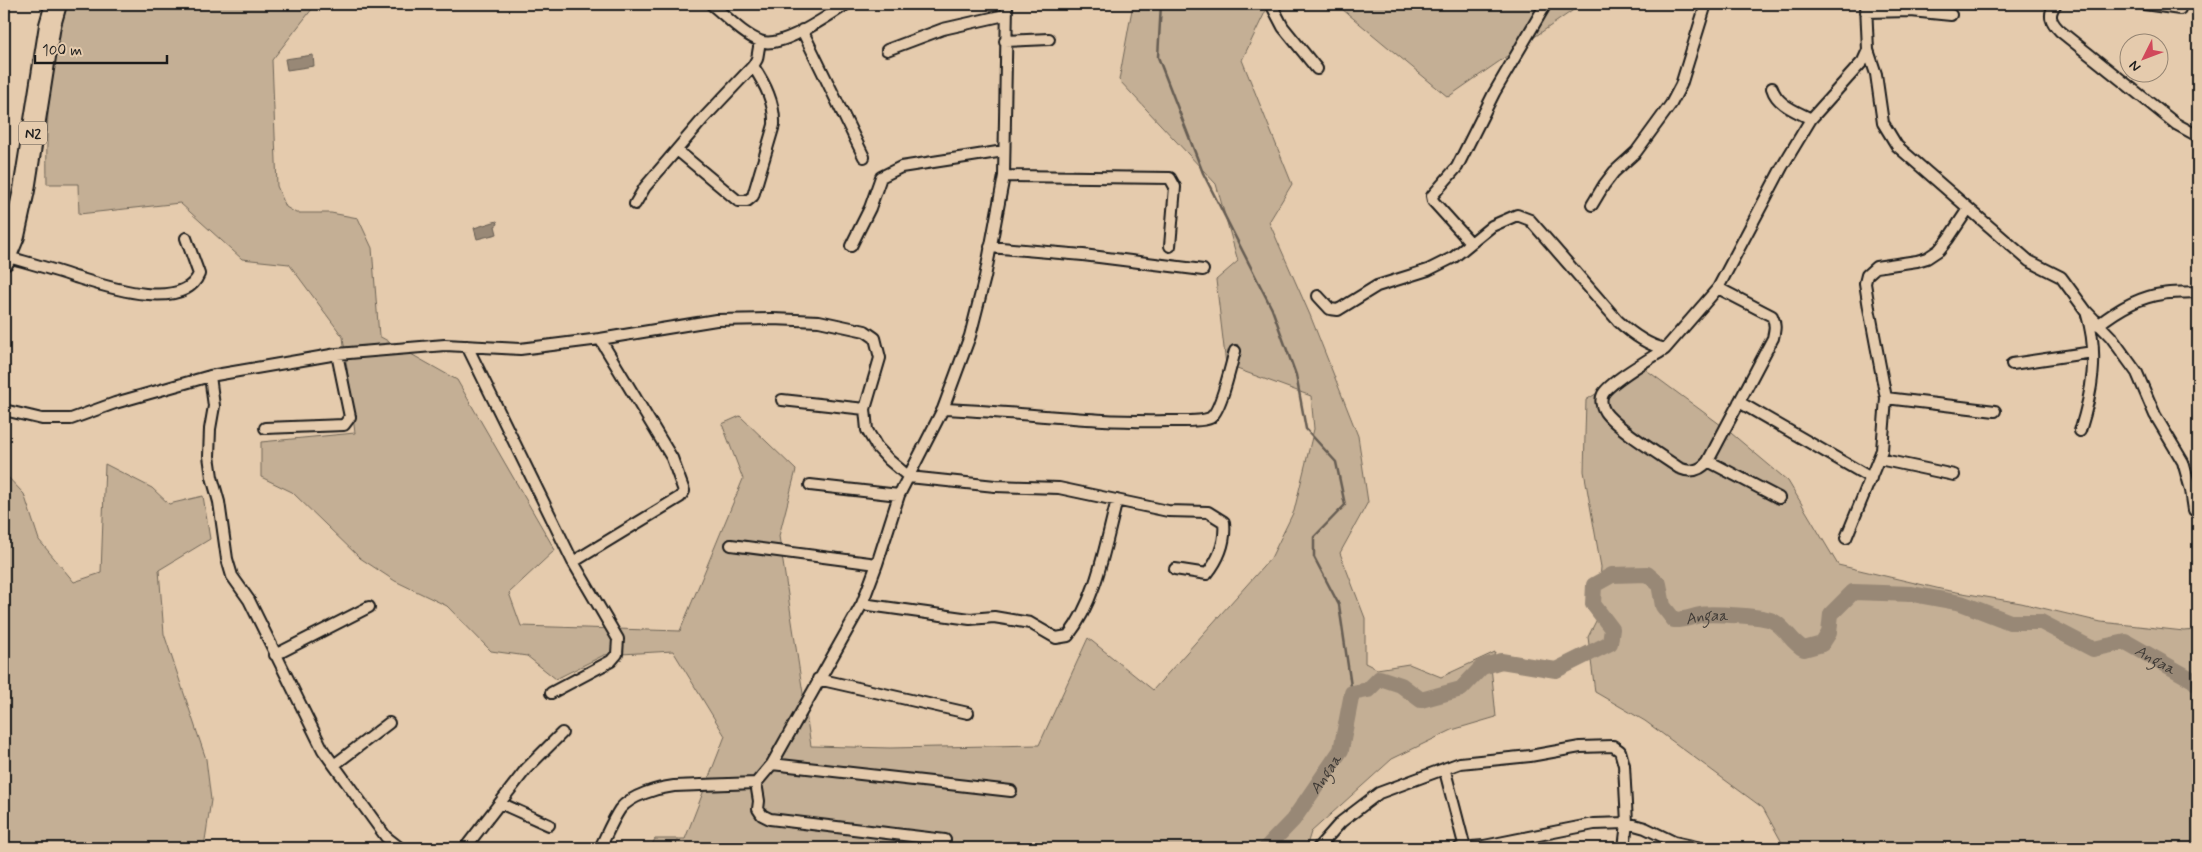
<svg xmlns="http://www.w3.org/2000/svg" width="2202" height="852" viewBox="0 0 2202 852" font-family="Mynerve,sans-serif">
	<rect width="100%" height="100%" fill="#e5cbad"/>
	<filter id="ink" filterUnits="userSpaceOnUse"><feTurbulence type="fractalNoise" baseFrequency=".02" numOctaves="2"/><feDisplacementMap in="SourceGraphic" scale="10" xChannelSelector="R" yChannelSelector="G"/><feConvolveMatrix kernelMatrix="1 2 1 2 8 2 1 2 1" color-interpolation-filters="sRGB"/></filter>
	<g filter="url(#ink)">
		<path fill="#c4af95" stroke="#706658" d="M 67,4 L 316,4 L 272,60 L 277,186 L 286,207 L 296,213 L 331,213 L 358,218 L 372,248 L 379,336 L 457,380 L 555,550 L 509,593 L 521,626 L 680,631 L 743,479 L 722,424 L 740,416 L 796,470 L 779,536 L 811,746 L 890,748 L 1039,745 L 1088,638 L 1153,690 L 1271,558 L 1294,511 L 1314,429 L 1311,396 L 1226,365 L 1216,280 L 1238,261 L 1216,184 L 1119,80 L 1133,4 L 1269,4 L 1242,60 L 1292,184 L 1269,222 L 1310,315 L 1358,436 L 1368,502 L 1340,553 L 1365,618 L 1365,663 L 1377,669 L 1409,664 L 1441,677 L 1495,652 L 1491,666 L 1496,717 L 1452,730 L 1392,759 L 1311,832 L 1306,848 L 650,848 L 655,839 L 685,839 L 725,736 L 673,651 L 604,655 L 556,679 L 527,656 L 491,651 L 447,606 L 395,581 L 360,558 L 292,492 L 261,477 L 261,442 L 355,433 L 343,337 L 289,264 L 242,259 L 180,203 L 79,214 L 78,184 L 47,184 C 46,128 48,56 67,4 Z
			M 1336,4 L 1582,4 L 1448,97 Z
			M 1641,366 L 1725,428 L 1788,481 L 1838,565 L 1945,590 L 2021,603 L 2101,622 L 2184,631 L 2198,630 L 2198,848 L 1785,848 L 1763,808 L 1645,721 L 1595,692 L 1588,637 L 1597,619 L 1601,567 L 1584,471 L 1586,400 Z
			M 105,464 L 152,488 L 169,504 L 203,496 L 210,539 L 159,570 L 164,634 L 206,759 L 211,800 L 204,847 L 4,848 L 4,473 L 24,494 L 39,540 L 74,582 L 101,573 Z"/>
		<path fill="#988876" stroke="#665d52" d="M 313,55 L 314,66 L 287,70 L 285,59 Z
			M 497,221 L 498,224 L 495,226 L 497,234 L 477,239 L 474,228 Z"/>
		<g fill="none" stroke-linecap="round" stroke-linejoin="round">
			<path stroke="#665d52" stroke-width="2.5" d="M 1161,4 L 1158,57 L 1203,173 L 1272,309 L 1296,375 L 1306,429 L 1336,462 L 1345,505 L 1314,537 L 1314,557 L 1339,605 L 1352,693"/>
			<path stroke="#988876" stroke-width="16" id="s1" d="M 1266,848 L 1293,820 L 1341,750 L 1352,693 L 1368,690 L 1380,678 L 1401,685 L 1421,700 L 1461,689 L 1482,667 L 1501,661 L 1556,670 L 1610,643 L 1612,629 L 1593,604 L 1594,585 L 1612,575 L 1647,574 L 1659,584 L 1663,606 L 1674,620 C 1685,620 1691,617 1700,615 C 1711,613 1765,616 1773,621 C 1786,628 1791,642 1804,649 L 1822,644 L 1829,633 L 1831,614 L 1853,592 L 1912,594 L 1961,603 L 2010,622 L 2041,622 L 2093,649 L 2126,642 L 2193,680 L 2198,685"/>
			<defs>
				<path id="street" d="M 711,4 C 726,16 742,34 760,41 C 781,50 828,15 847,4
					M 1271,4 L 1283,27 L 1317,69
					M 1866,4 L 1868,50 L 1876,74 L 1883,123 L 1897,146 L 2029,261 L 2061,277 L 2086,311 L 2111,337 L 2137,373 L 2155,415 L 2183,462 L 2191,490 L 2194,510
					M 2056,4 C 2047,15 2051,22 2060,31 L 2176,124 L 2198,136
					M 2144,4 L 2180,9
					M 1866,12 L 1911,11 L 1951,15
					M 802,30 L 864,157
					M 1005,41 L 1049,39
					M 887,50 L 943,29 L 1005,15
					M 1772,88 C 1777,105 1796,111 1811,119
					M 677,150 L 738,201 L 747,201 L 753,196 L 774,125 C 775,103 765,84 753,66
					M 1004,176 L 1170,178 L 1175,187 L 1170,246
					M 635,204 L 645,187 L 703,119 L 753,66 L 757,59 L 760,41
					M 1592,205 L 1604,185 L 1614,172 L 1636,152 L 1671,104 L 1681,85 L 1706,4
					M 1470,242 L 1433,201 L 1432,196 L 1457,167 L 1494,93 L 1546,4
					M 851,246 L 870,208 L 881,177 L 901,167 L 1004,151
					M 990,247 L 1083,255 L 1203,270
					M 5,256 C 29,263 52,269 75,277 C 104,286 183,313 199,274 L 186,238
					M 1318,296 L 1330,309 L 1338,310 L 1377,286 L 1428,270 L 1454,257 L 1492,226 L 1517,215 L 1530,220 L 1618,321 C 1631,333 1647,345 1665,349 L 1718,288 L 1782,167 L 1811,119 L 1863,61 L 1868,50
					M 2098,325 C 2117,310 2138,297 2162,294 C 2172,292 2183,293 2194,292 L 2198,294
					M 467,346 L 573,562 L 618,639 L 617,654 L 611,661 L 551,693
					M 1665,349 C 1651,358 1611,381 1603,394 C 1600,400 1602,407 1605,412 C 1616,428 1662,456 1679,468 C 1691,473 1700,471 1708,461 L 1773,338 C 1775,329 1776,324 1772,316 L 1718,288
					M 2012,364 L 2093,352
					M 210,376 L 214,406 L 210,429 L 209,456 L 212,477 L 219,502 L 227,559 L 232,576 L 249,600 L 323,750 L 386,837 L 400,848
					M 1886,398 L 1995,411
					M 782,400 L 865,409
					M 1739,402 L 1871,478
					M 943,409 C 1019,412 1093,423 1168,421 C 1178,421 1202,422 1210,418 C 1221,412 1231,364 1235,351
					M 4,410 L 42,419 L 71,419 L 115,403 L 210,376 L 337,354 L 445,345 L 520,349 L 600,339 L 716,320 L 773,319 L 819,321 L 865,331 L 875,338 L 880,358 L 865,409 L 867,430 L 877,447 L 889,460 L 909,477 L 995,486 L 1059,488 L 1168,511 L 1208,512 L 1224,522 C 1226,541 1219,559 1207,574 L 1175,569
					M 265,428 L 344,425 L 350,417 L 337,354
					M 2080,431 C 2092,393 2099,354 2087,315
					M 1879,459 L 1954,475
					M 1708,461 L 1779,498
					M 810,485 L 899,495
					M 1846,538 L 1882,450 L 1886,398 L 1869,308 L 1865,283 L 1867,275 L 1876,267 L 1917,261 L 1927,258 L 1939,250 L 1948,239 L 1968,209
					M 731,545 L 877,564
					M 573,562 L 680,497 L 684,491 L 672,458 L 600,339
					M 862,604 L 970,619 L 994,617 L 1030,623 L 1056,638 L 1068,636 C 1097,599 1105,545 1117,500
					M 275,655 L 369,607
					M 818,679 L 968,713
					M 772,764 L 1011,791
					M 334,765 L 389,723
					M 1445,771 L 1465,848
					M 756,783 L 759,801 L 758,809 L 762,815 L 770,819 L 945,840
					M 500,803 L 549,825
					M 465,848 L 526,769 L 562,733
					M 600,848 C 606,836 612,821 620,809 C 631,795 658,788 674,786 L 756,783 L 772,764 L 862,604 L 877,564 L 899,495 L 943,409 L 970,336 L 985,277 L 1004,176 L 1007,4
					M 1318,848 L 1341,822 L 1379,793 L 1460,763 L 1530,756 L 1580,747 L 1613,746 L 1620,751 L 1624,765 L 1627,823 L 1624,848
					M 1459,848 L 1484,846 L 1594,824 L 1627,823 L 1645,828 L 1674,842 L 1701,848"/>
				<path id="highway" d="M 4,260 L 14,236 L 24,190 L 50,25 L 56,4"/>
			</defs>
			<use href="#street" stroke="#1c1c1c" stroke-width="14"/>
			<use href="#highway" stroke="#1c1c1c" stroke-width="24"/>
			<use href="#street" stroke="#e5cbad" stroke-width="10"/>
			<use href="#highway" stroke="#e5cbad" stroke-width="20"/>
		</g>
	</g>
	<g text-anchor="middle" stroke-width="4" stroke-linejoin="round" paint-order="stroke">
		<rect fill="#e5cbad" stroke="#585048" stroke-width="1" x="19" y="121.5" width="28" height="23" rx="4"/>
		<g font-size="14" font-weight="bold" fill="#1c1c1c">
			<text x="33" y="138">N2</text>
		</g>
		<g font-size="16" font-style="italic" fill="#413c37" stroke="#e5cbad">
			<text dy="6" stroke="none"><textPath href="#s1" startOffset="679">Angaa</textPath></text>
			<text dy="6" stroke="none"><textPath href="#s1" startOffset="1189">Angaa</textPath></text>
			<text dy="6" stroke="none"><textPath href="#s1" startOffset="95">Angaa</textPath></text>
		</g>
	</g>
	<rect width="2202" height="852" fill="none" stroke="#e5cbad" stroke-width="20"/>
	<rect x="10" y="10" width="2182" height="832" fill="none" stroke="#1c1c1c" stroke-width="2" filter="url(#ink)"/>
	<g transform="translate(2144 58) rotate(228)"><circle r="24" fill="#e5cbad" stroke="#958573"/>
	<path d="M0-4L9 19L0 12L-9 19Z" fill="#d1495b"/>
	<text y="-8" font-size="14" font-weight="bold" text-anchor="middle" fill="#1c1c1c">N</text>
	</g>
	<path d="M35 55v8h132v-8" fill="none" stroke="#1c1c1c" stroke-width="2.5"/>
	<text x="42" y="55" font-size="15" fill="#1c1c1c" stroke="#e5cbad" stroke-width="4" paint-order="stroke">100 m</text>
</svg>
